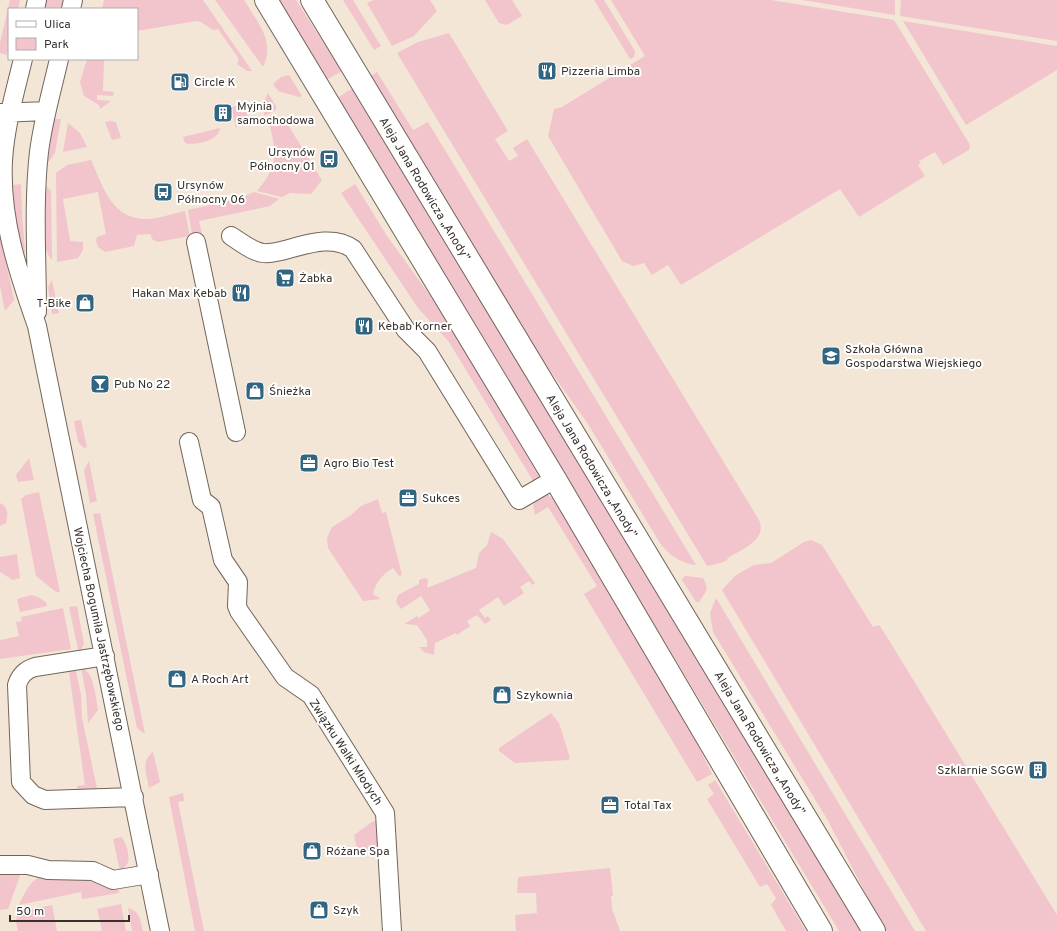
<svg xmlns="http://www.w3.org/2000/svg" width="1057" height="931" viewBox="0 0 1057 931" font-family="Overpass,sans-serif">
	<rect width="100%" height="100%" fill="#f3e6d6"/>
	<path fill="#f2c4cc" d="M 10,0 L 20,0 L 18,9 L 9,9 L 9,47 L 7,55 L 0,53 L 0,43 Z
		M 46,0 L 65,0 L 63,9 L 44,9 Z
		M 104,0 L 203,0 L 252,71 L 247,71 L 237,64 L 239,59 L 218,29 L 213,30 L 201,22 L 196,21 L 137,31 L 137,9 L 102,9 Z
		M 215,0 L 244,0 C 257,22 276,41 263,67 Z
		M 277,0 L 296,0 L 342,71 L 326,80 Z
		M 343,0 L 353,0 L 381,46 L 374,50 Z
		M 374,0 L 430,0 L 437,11 L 414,36 L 392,46 L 367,3 Z
		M 485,0 L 512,0 L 522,16 L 507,25 L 499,23 Z
		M 594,0 L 604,0 L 635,51 L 634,57 L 630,59 Z
		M 611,0 L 771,0 L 894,20 L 970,145 L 969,150 L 943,165 L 935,152 L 919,161 L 921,163 L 918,165 L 925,176 L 859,217 L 840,189 L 681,285 L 668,265 L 652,275 L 644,263 L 633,266 L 622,261 L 548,136 L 554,109 L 562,107 L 645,56 Z
		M 802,0 L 895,0 L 895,15 Z
		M 901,0 L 1057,0 L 1057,41 L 900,16 Z
		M 903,21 L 1057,46 L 1057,70 L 966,125 Z
		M 449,33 L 508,131 L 495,139 L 509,161 L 518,156 L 513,148 L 527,139 L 759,520 C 768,540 741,550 727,558 L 728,560 L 717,564 L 707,566 L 397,53 L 418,42 Z
		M 87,59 L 104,59 L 103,91 L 114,92 L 113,96 L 97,95 L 97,100 L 111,101 L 100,109 L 99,105 L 84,96 L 80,82 Z
		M 377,72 L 413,130 L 428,122 L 696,565 C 680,563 669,555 660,543 L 588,424 L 529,341 L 369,77 Z
		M 289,75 L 302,96 L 299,97 L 278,91 L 273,84 L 281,77 Z
		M 353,88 L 861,931 L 839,931 L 337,98 Z
		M 268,93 L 276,106 L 276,110 L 264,116 L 264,102 Z
		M 245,104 L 248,119 L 241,120 L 236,128 L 231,107 Z
		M 54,119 L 61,119 L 55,153 L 47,164 Z
		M 285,120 L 322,180 L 311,194 L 290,193 L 282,197 L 257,191 C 278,166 277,153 269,123 Z
		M 110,121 L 116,122 L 121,138 L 112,140 L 105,122 Z
		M 68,123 L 80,133 L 87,147 L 63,152 Z
		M 220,128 C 219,141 195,146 185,143 L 183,137 Z
		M 91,160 C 102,184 110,216 142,219 C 156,220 171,214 185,211 L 190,236 L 158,242 L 153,240 L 150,234 L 137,235 L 134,246 L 105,252 L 98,247 L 96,241 L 97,237 L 106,234 L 98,192 L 63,199 L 70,241 L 83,242 L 83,250 L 78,258 L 57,262 L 56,173 L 67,165 Z
		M 21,184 L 22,214 L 25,252 L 24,255 L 21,254 L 14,209 L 13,185 Z
		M 44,184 L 51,191 L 52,260 C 38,246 44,204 44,184 Z
		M 355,184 L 387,236 L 439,308 L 537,470 L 539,478 L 535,484 L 449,342 L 418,308 L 341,193 Z
		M 254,192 L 279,199 L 270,206 L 199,221 L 202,233 L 192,235 L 188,210 L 241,198 Z
		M 0,235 L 14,300 L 5,311 L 0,286 Z
		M 52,280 L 59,313 L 52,314 L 48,287 Z
		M 81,420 L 87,447 L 84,448 L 78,442 L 74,421 Z
		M 29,458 L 34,480 L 18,482 L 16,475 Z
		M 89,461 L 97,501 L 90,503 L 84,470 Z
		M 39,492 L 60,592 L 56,592 L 36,576 L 21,499 L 26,495 Z
		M 548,495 L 556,501 L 681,710 L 712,774 L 697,782 L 584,594 L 597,586 L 548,507 L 535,515 L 533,505 L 536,500 Z
		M 378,499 L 382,513 L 386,512 L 402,575 L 399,576 L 393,568 C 383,574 375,583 373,594 L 381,599 L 363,601 L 328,548 L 327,538 L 332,527 L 350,516 L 361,506 Z
		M 0,503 C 9,508 8,514 6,523 L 0,526 Z
		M 100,513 L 145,734 L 137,728 L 93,514 Z
		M 491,532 L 503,539 L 535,583 L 532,585 L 529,581 L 520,587 L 524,593 L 504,606 L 498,597 L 479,610 L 485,618 L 488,616 L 491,620 L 485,624 L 477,615 L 467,621 L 470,626 L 457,635 L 456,633 L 435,643 L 434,655 L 424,652 L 419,647 L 427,647 L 427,640 L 417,625 L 404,624 L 417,616 L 419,618 L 430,610 L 421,596 L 401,609 L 396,602 L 398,595 L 419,584 L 419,580 L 425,578 L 428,579 L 427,588 L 476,568 L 479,553 L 487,545 Z
		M 811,540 L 822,545 L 873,627 L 879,625 L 887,637 L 1057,915 L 1057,931 L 926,931 L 722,590 L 736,575 L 754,565 L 771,563 L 804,542 Z
		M 17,554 L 20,578 L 13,580 L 0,572 L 0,557 Z
		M 686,576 L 703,578 C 710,590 706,591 699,602 L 696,602 L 682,580 L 683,577 Z
		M 31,595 L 38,597 L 46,602 L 47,606 L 20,612 L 17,599 Z
		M 716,598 L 915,931 L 885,931 L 827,819 L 713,632 L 710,613 Z
		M 77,606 L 84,644 L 79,654 L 69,607 Z
		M 63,608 L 71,649 L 0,659 L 0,640 L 19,636 L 16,622 L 22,621 L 21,617 Z
		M 75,667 L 81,695 L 82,718 L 98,793 L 78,793 L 77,786 L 85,785 L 69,672 L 58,673 L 58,670 Z
		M 81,668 C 94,670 96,699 98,710 L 88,723 L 86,694 Z
		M 551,713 L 559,723 L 570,758 L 568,760 L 515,763 L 499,751 L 499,748 Z
		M 153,752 L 160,782 L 149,788 C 147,774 140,762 153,752 Z
		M 715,780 L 806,931 L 786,931 L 771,905 L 776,898 L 767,884 L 760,887 L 707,799 L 714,794 L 708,785 Z
		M 183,793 L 184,801 L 178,802 L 204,931 L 195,931 L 169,797 Z
		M 379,820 L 380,849 L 358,853 L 354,835 L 372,822 Z
		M 121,837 C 126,841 130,856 128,862 C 127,865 123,869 120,871 L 113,839 Z
		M 610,868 L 613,896 L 611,896 L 612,909 L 620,931 L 516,931 L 515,915 L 537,913 L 536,893 L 517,893 L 518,877 Z
		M 0,871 L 19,873 L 20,876 L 8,909 L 0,910 Z
		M 79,874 L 117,886 L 119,893 L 82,899 L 81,892 L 19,905 C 36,868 42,876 79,874 Z
		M 121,904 L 126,931 L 102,931 L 97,909 Z
		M 52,905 L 57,931 L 18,931 L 16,922 L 17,912 Z
		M 128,908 C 140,911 140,920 143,931 L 132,931 Z"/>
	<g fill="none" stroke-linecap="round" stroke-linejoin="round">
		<defs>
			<path id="minor" d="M 35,9 L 37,0
				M 71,9 L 73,0
				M 23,59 C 15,92 5,126 3,161 C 0,219 18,272 37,326 L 160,931
				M 0,113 L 46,111
				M 231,236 C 241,242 251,251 263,253 C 269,254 276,252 281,251 C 305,245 332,234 353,249 L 406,330 L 427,351 L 519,500 L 555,479
				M 196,242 L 236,432
				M 37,312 C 37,259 33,205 39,152 C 43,120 52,90 59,59
				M 189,442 L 202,500 L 211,507 L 223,560 L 238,582 L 237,606 L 239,611 L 285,677 L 311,695 L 385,813 L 392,931
				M 105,656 L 35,667 C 25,670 20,675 17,685 L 21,782 L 33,795 L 45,800 L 134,797
				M 0,865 L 28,865 L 48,870 L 93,871 L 113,880 L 149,874"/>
			<path id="major" d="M 266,0 L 555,479 L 821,931
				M 312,0 L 874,931"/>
		</defs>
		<use href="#minor" stroke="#726659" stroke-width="20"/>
		<use href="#major" stroke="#726659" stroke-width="24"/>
		<use href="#minor" stroke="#fff" stroke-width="18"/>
		<use href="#major" stroke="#fff" stroke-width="22"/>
	</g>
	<defs>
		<symbol id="restaurant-square" viewBox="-11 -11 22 22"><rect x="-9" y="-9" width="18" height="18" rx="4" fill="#316581" stroke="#fff"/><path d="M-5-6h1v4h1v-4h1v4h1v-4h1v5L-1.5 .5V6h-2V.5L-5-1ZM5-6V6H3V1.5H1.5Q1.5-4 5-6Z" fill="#fff"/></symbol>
		<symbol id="fuel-square" viewBox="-11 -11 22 22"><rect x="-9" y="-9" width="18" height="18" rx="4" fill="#316581" stroke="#fff"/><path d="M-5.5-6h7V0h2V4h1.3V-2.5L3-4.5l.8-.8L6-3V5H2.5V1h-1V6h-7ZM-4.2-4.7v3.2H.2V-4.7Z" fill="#fff"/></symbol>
		<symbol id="building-square" viewBox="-11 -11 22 22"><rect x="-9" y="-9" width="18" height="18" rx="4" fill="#316581" stroke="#fff"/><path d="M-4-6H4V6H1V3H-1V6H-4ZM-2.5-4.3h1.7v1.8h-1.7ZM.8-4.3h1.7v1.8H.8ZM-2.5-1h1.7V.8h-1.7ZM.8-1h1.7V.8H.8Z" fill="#fff"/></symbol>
		<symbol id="bus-square" viewBox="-11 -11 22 22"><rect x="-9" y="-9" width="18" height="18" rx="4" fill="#316581" stroke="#fff"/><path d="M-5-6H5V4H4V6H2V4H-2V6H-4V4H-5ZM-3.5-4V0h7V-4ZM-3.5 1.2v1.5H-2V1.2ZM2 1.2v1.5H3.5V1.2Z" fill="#fff"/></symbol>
		<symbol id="supermarket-square" viewBox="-11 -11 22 22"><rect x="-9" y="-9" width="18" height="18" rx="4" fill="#316581" stroke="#fff"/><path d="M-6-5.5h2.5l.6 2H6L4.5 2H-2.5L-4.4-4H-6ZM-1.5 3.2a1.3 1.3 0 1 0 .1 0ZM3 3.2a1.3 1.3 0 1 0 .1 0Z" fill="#fff"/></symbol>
		<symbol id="shop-square" viewBox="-11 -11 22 22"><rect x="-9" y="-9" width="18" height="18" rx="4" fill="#316581" stroke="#fff"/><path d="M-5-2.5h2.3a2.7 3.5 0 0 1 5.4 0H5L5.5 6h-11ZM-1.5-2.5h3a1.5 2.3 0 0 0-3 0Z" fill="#fff"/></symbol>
		<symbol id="university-square" viewBox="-11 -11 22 22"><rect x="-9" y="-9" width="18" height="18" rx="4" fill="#316581" stroke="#fff"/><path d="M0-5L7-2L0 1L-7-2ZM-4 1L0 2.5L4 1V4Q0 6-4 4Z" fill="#fff"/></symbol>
		<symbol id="bar-square" viewBox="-11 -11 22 22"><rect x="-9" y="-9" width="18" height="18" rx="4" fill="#316581" stroke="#fff"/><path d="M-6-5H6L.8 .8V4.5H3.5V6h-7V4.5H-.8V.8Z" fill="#fff"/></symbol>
		<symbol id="office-square" viewBox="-11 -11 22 22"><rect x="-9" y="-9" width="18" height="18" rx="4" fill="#316581" stroke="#fff"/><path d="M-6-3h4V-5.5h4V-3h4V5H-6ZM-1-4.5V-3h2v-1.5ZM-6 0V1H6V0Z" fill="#fff"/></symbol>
	</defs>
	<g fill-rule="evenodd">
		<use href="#restaurant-square" x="536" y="60" width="22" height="22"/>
		<use href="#fuel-square" x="169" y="71" width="22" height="22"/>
		<use href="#building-square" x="212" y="102" width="22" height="22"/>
		<use href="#bus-square" x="318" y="148" width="22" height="22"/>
		<use href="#bus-square" x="152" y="181" width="22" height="22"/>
		<use href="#supermarket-square" x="274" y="267" width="22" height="22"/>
		<use href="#restaurant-square" x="230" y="282" width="22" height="22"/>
		<use href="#shop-square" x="74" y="292" width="22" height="22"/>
		<use href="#restaurant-square" x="353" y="315" width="22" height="22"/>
		<use href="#university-square" x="820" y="345" width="22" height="22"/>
		<use href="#bar-square" x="89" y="373" width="22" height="22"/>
		<use href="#shop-square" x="244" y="380" width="22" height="22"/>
		<use href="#office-square" x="298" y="452" width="22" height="22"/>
		<use href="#office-square" x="397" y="487" width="22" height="22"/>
		<use href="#shop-square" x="166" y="668" width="22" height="22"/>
		<use href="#shop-square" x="491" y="684" width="22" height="22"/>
		<use href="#building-square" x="1027" y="759" width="22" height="22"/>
		<use href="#office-square" x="599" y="794" width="22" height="22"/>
		<use href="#shop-square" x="301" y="840" width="22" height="22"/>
		<use href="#shop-square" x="308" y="899" width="22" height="22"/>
	</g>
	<g text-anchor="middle" stroke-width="4" stroke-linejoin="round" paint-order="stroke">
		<g font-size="12" fill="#36312b" stroke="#fff" text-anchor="start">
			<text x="561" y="75">Pizzeria Limba</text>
			<text x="194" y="86">Circle K</text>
			<text x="237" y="110">Myjnia<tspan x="237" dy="14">samochodowa</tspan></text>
			<text x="315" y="156" text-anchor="end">Ursynów<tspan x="315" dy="14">Północny 01</tspan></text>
			<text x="177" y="189">Ursynów<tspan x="177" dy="14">Północny 06</tspan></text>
			<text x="299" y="282">Żabka</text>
			<text x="227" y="297" text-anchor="end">Hakan Max Kebab</text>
			<text x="71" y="307" text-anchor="end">T-Bike</text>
			<text x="378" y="330">Kebab Korner</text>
			<text x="845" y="353">Szkoła Główna<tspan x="845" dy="14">Gospodarstwa Wiejskiego</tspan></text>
			<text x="114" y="388">Pub No 22</text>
			<text x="269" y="395">Śnieżka</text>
			<text x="323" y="467">Agro Bio Test</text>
			<text x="422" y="502">Sukces</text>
			<text x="191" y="683">A Roch Art</text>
			<text x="516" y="699">Szykownia</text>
			<text x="1024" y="774" text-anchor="end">Szklarnie SGGW</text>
			<text x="624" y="809">Total Tax</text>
			<text x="326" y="855">Różane Spa</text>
			<text x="333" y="914">Szyk</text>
		</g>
		<g font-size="12" fill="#36312b" stroke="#fff">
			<text transform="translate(425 189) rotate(59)" y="4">Aleja Jana Rodowicza „Anody”</text>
			<text transform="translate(592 466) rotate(59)" y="4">Aleja Jana Rodowicza „Anody”</text>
			<text transform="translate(99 629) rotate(78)" y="4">Wojciecha Bogumiła Jastrzębowskiego</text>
			<text transform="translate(760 743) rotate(59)" y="4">Aleja Jana Rodowicza „Anody”</text>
			<text transform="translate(346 752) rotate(57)" y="4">Związku Walki Młodych</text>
		</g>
	</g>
	<rect x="8" y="8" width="130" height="52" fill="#ffffff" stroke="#afadaa"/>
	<rect x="16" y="21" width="20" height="6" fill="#ffffff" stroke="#afadaa"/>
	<text x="44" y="28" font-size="12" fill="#36312b">Ulica</text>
	<rect x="16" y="38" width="20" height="12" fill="#f2c4cc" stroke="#afadaa"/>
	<text x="44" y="48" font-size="12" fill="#36312b">Park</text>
	<path d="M10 915v6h119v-6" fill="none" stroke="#36312b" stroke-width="2"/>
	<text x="16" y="915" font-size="12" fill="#36312b" stroke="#ffffff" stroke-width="3" paint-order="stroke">50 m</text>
</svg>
